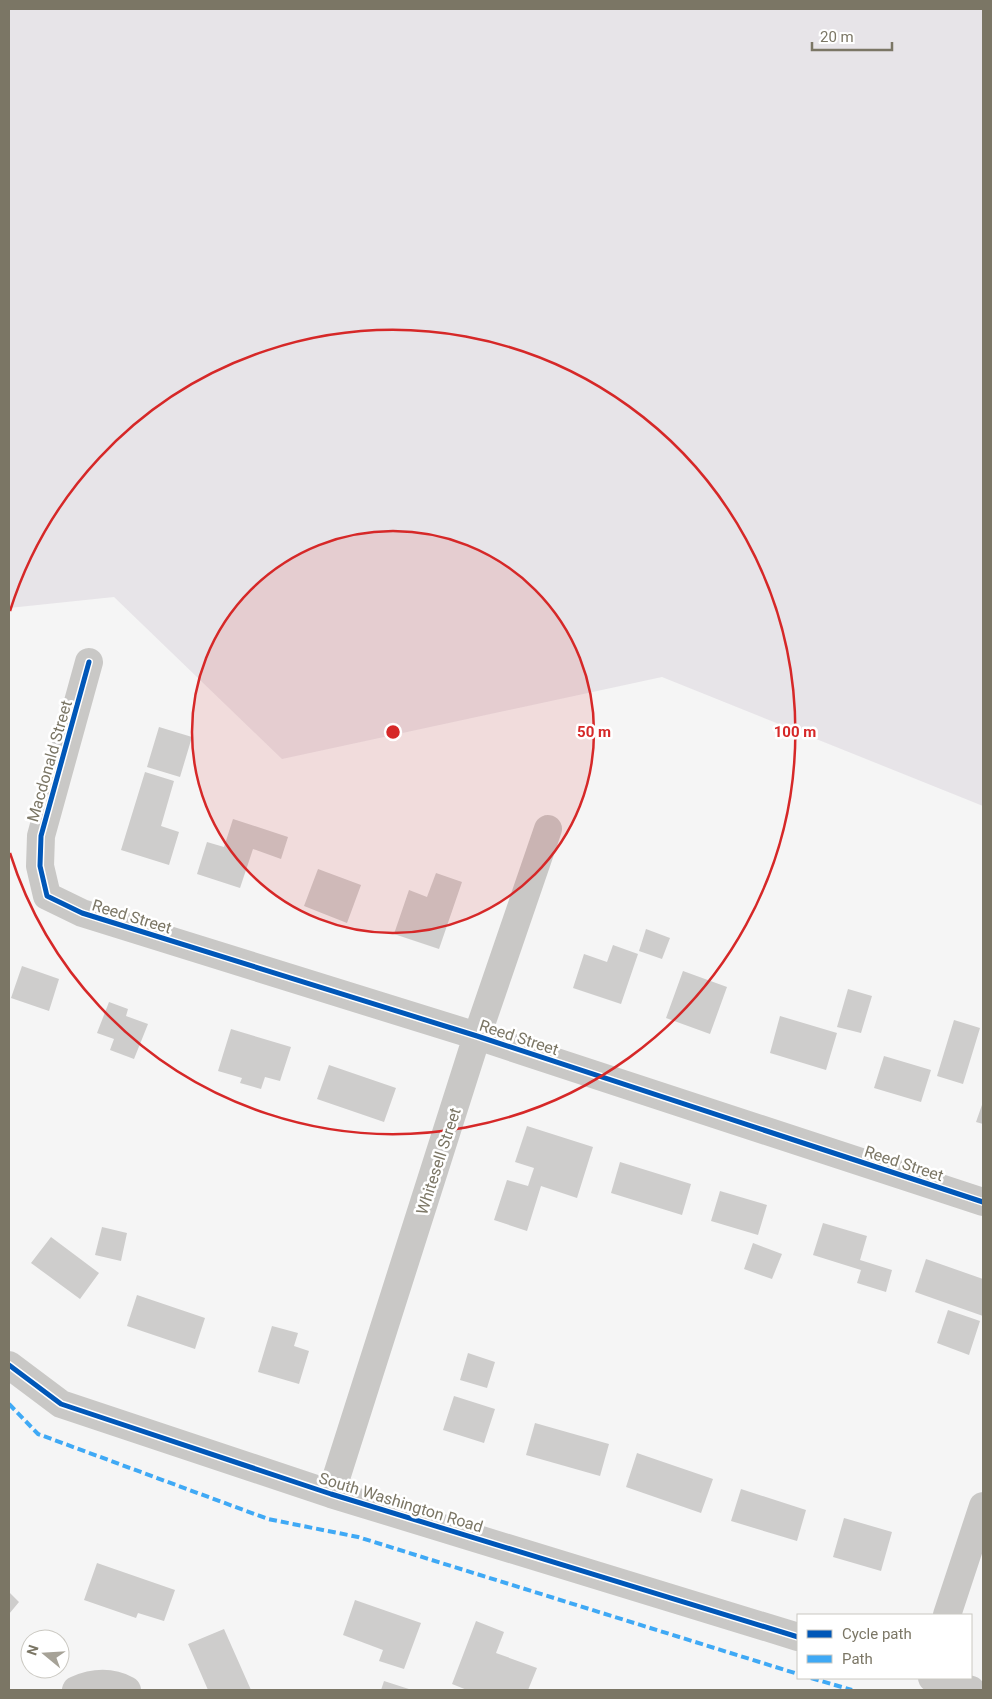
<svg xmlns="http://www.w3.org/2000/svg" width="992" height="1699" viewBox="0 0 992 1699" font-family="Roboto,sans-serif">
	<rect width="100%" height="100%" fill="#f5f5f5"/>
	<path fill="#e7e4e8" d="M 9,9 L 983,9 L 983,806 L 662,677 L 282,759 L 114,597 L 9,608 Z"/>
	<path fill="#cecdcc" d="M 159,727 L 192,737 L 180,777 L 147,767 Z
		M 145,772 L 174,781 L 161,826 L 179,832 L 169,865 L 121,850 Z
		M 233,819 L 288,837 L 281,859 L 253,849 L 240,888 L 197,874 L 207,842 L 224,847 Z
		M 318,869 L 361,885 L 347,923 L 304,906 Z
		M 436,873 L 462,882 L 439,949 L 394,934 L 409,890 L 427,897 Z
		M 646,929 L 670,938 L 662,959 L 639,951 Z
		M 613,945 L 638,954 L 621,1004 L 573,988 L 584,954 L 607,962 Z
		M 22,966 L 59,979 L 49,1011 L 11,998 Z
		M 683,971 L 727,987 L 710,1034 L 666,1018 Z
		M 848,989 L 872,996 L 861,1033 L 837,1027 Z
		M 109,1002 L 128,1009 L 126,1016 L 148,1024 L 134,1059 L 110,1050 L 114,1039 L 97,1033 Z
		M 780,1016 L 837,1033 L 826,1070 L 770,1053 Z
		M 954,1020 L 980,1028 L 963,1084 L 937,1076 Z
		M 231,1029 L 291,1047 L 280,1081 L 265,1077 L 261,1089 L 240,1083 L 242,1078 L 218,1071 Z
		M 884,1056 L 931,1070 L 921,1102 L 874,1088 Z
		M 329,1065 L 396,1088 L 384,1122 L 317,1099 Z
		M 983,1102 L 983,1124 L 976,1122 Z
		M 527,1126 L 593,1147 L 577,1198 L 541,1186 L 527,1231 L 494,1220 L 507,1180 L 528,1186 L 534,1168 L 515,1162 Z
		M 620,1162 L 691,1184 L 682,1215 L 611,1193 Z
		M 720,1191 L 767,1205 L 758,1235 L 711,1221 Z
		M 823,1223 L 867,1236 L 860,1260 L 892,1270 L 886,1292 L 857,1283 L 861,1270 L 813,1255 Z
		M 102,1227 L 127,1233 L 121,1261 L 95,1255 Z
		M 51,1237 L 99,1273 L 80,1299 L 31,1263 Z
		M 753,1243 L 782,1254 L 772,1279 L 744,1269 Z
		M 926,1259 L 983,1279 L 983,1316 L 915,1292 Z
		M 137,1295 L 205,1318 L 195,1349 L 127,1326 Z
		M 948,1310 L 980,1321 L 969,1355 L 937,1343 Z
		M 272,1326 L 298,1333 L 294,1346 L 309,1351 L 299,1384 L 258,1372 Z
		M 468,1353 L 495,1362 L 487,1388 L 460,1380 Z
		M 454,1396 L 495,1409 L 484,1443 L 443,1430 Z
		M 535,1423 L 609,1444 L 600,1476 L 526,1455 Z
		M 637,1453 L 713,1479 L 701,1513 L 626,1487 Z
		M 741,1489 L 806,1510 L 797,1541 L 731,1521 Z
		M 844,1518 L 892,1532 L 881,1571 L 833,1557 Z
		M 97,1563 L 175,1590 L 164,1621 L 138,1613 L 136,1618 L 84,1600 Z
		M 9,1592 L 19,1602 L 9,1614 Z
		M 355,1600 L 421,1623 L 404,1669 L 379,1661 L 383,1650 L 343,1635 Z
		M 476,1621 L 504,1632 L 496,1653 L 537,1668 L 528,1690 L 467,1690 L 452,1684 Z
		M 224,1629 L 251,1690 L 208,1690 L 188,1644 Z
		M 384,1681 L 412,1690 L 381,1690 Z"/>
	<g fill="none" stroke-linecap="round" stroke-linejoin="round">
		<path stroke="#c9c8c6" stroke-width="28" d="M 89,662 L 41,836 L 40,866 L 47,896 L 82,913 L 477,1036 L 983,1202
			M 9,1365 L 61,1404 L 331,1494 L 798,1637
			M 331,1494 L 477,1036 L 548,829
			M 947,1615 L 983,1506
			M 932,1678 L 971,1690
			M 76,1690 C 92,1683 110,1681 127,1690"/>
		<path stroke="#3fa9f5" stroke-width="4" stroke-dasharray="8 4" stroke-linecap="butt" d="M 9,1404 L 38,1434 L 268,1519 L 358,1537 L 798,1674
			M 811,1678 L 852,1690"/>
		<defs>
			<path id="cycleway" d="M 89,662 L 41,836 L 40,866 L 47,896 L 82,913 L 477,1036 L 983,1202
				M 9,1365 L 61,1404 L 331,1494 L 798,1637"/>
		</defs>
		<use href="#cycleway" stroke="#fff" stroke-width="8"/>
		<use href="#cycleway" stroke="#0057b8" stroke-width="5"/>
	</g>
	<circle cx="393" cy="732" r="201" fill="#d62828" fill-opacity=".12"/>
	<g fill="none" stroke="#d62828" stroke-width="2.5">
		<circle cx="393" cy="732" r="201"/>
		<path d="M10 611A402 402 0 1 1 10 853"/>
	</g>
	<g text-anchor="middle" stroke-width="5" stroke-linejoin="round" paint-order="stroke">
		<g font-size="16" fill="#7b7665" stroke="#fff">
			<text transform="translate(49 761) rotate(-74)" y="6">Macdonald Street</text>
			<text transform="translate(132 916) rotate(17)" y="6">Reed Street</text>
			<text transform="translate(519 1037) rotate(18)" y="6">Reed Street</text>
			<text transform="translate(438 1161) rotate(-72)" y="6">Whitesell Street</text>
			<text transform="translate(904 1163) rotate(18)" y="6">Reed Street</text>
			<text transform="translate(401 1502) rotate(17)" y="6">South Washington Road</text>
		</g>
	</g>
	<circle cx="393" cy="732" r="8" fill="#d62828" stroke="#fff" stroke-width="2.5"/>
	<g font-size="15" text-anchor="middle" font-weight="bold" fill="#d62828" stroke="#fff" stroke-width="5" stroke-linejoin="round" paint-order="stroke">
		<text x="594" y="737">50 m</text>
		<text x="795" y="737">100 m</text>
	</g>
	<rect width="992" height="1699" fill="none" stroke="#7b7665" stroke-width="20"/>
	<rect x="797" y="1614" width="175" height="65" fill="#ffffff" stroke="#cac8c1"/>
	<rect x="807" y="1630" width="25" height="8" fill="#0057b8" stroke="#cac8c1"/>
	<text x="842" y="1639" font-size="15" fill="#7b7665">Cycle path</text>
	<rect x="807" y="1655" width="25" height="8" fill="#3fa9f5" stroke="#cac8c1"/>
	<text x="842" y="1664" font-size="15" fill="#7b7665">Path</text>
	<g transform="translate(45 1654) rotate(288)"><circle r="24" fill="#ffffff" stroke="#cac8c1"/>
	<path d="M0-4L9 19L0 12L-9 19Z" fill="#a6a297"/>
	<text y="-8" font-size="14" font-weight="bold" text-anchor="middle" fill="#7b7665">N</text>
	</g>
	<path d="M812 42v8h80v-8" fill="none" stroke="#7b7665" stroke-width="2.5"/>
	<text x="820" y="42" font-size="15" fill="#7b7665" stroke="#ffffff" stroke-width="4" paint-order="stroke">20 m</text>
</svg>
